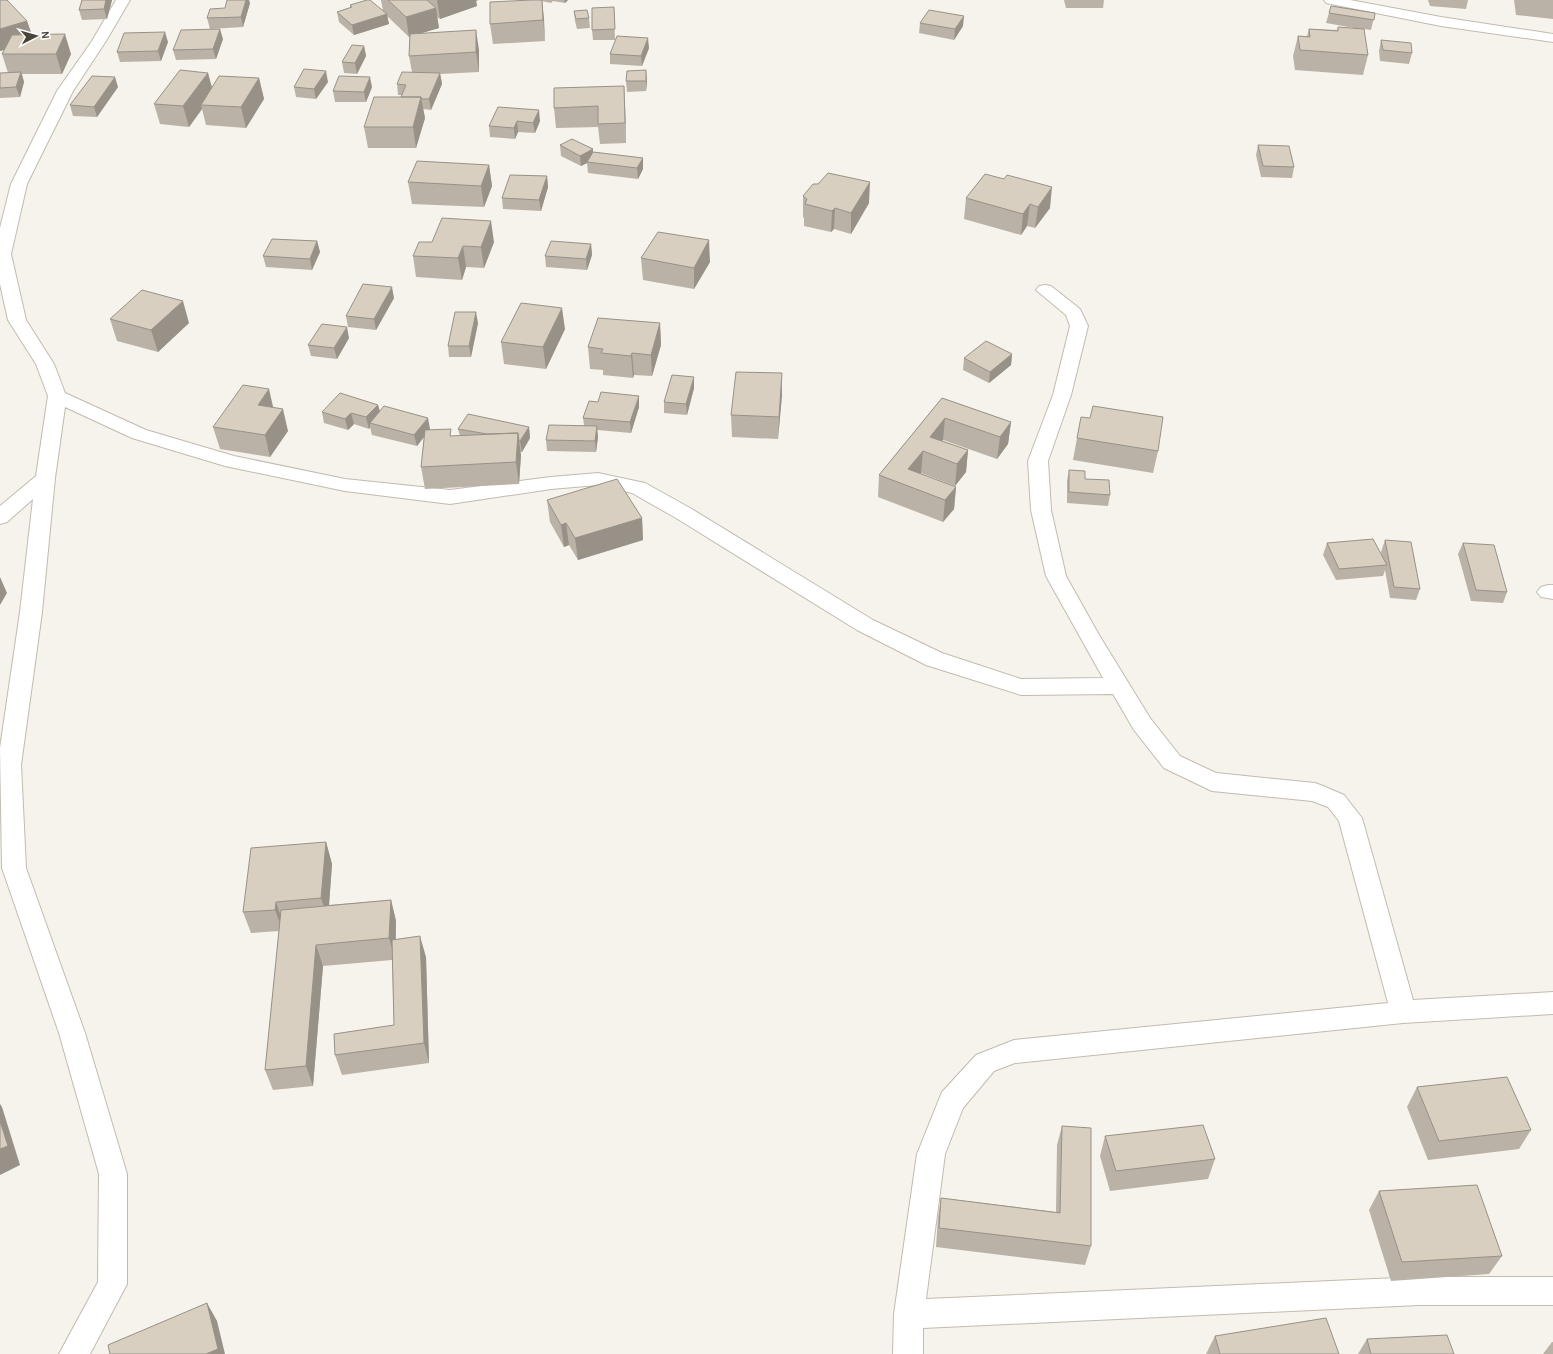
<svg xmlns="http://www.w3.org/2000/svg" width="1553" height="1354" viewBox="0 0 1553 1354" font-family="'Alegreya Sans',sans-serif">
	<rect width="100%" height="100%" fill="#f6f3ec"/>
	<g fill="none" stroke-linecap="round" stroke-linejoin="round">
		<defs>
			<path id="minor" d="M 116,0 L 130,0 L 106,41 L 73,91 L 27,184 L 11,254 L 26,320 L 54,364 L 65,393 L 146,430 L 234,456 L 345,479 L 450,490 L 551,477 L 598,473 L 645,483 L 690,508 L 873,620 L 942,653 L 1021,679 L 1103,678 L 1046,576 L 1031,510 L 1028,461 L 1053,395 L 1070,326 L 1066,315 L 1036,290 L 1039,286 L 1045,285 L 1051,286 L 1080,309 L 1088,326 L 1071,395 L 1048,461 L 1051,510 L 1066,576 L 1099,635 L 1150,718 L 1180,756 L 1216,773 L 1315,783 L 1323,786 L 1344,795 L 1362,818 L 1413,1000 L 1553,992 L 1553,1014 L 1403,1023 L 1015,1063 L 994,1071 L 963,1108 L 945,1154 L 926,1299 L 1419,1277 L 1553,1277 L 1553,1305 L 1419,1305 L 923,1328 L 923,1354 L 893,1354 L 894,1314 L 917,1154 L 942,1092 L 976,1055 L 1014,1040 L 1388,1003 L 1339,821 L 1328,807 L 1312,801 L 1212,791 L 1164,768 L 1134,730 L 1113,694 L 1021,695 L 926,665 L 857,630 L 676,518 L 632,493 L 598,485 L 551,489 L 450,504 L 345,491 L 225,466 L 132,438 L 65,407 L 55,478 L 42,612 L 21,765 L 26,868 L 85,1033 L 127,1174 L 127,1284 L 90,1354 L 59,1354 L 98,1282 L 99,1174 L 59,1033 L 2,868 L 0,748 L 20,612 L 33,499 L 7,522 L 0,524 L 0,506 L 36,476 L 48,396 L 36,364 L 8,320 L 0,284 L 0,228 L 11,184 L 57,91 L 92,41 Z
				M 1324,0 L 1350,0 L 1441,17 L 1553,34 L 1553,42 L 1441,26 L 1326,3 Z
				M 1548,585 L 1553,585 L 1553,599 L 1541,597 L 1537,592 L 1541,587 Z"/>
		</defs>
		<use href="#minor" stroke="#c2bbae" stroke-width="2"/>
		<use href="#minor" fill="#fff" fill-rule="evenodd"/>
	</g>
	<path fill="#bab2a6" d="M 0,0 L 27,21 L 32,35 L 71,54 L 62,74 L 22,74 L 24,82 L 20,97 L 0,98 L 0,73 L 8,73 L 2,54 L 4,50 L 0,51 Z
		M 82,0 L 112,0 L 107,19 L 82,20 L 79,10 Z
		M 381,0 L 478,0 L 476,1 L 477,6 L 440,19 L 437,17 L 439,28 L 421,33 L 479,50 L 479,72 L 440,74 L 442,84 L 431,110 L 423,109 L 425,118 L 416,148 L 368,148 L 364,127 L 401,97 L 402,95 L 398,95 L 397,84 L 412,72 L 409,56 L 410,36 L 409,37 L 387,16 L 389,24 L 354,35 L 339,22 L 337,12 L 350,8 L 350,5 L 383,11 Z
		M 532,0 L 568,0 L 565,3 L 553,1 L 551,3 L 542,1 L 545,41 L 493,44 L 490,24 Z
		M 1064,0 L 1104,0 L 1103,8 L 1066,8 Z
		M 1428,0 L 1468,0 L 1466,9 L 1430,6 Z
		M 1514,0 L 1553,0 L 1553,19 L 1516,15 Z
		M 250,3 L 243,27 L 210,29 L 207,18 L 225,8 Z
		M 1331,6 L 1375,13 L 1371,30 L 1364,29 L 1368,55 L 1363,75 L 1295,70 L 1293,56 L 1298,36 L 1307,36 L 1309,29 L 1337,30 L 1338,27 L 1360,29 L 1326,23 Z
		M 614,7 L 615,40 L 593,40 L 592,30 Z
		M 574,11 L 589,18 L 590,28 L 577,29 L 575,21 Z
		M 920,23 L 963,26 L 954,40 L 919,33 Z
		M 223,39 L 216,59 L 176,60 L 173,50 Z
		M 1381,40 L 1412,53 L 1409,64 L 1380,61 L 1379,51 Z
		M 168,42 L 161,61 L 120,62 L 117,52 Z
		M 364,46 L 366,56 L 357,74 L 344,73 L 342,62 Z
		M 649,48 L 642,66 L 610,64 L 610,54 Z
		M 208,73 L 212,87 L 259,78 L 264,99 L 246,128 L 206,125 L 202,109 L 189,127 L 160,124 L 154,104 Z
		M 626,81 L 647,81 L 646,91 L 627,92 Z
		M 328,82 L 316,99 L 296,97 L 294,87 Z
		M 624,86 L 625,106 L 626,143 L 600,144 L 598,127 L 556,128 L 554,108 Z
		M 118,87 L 97,117 L 73,116 L 70,105 Z
		M 372,87 L 366,102 L 335,102 L 333,91 Z
		M 498,107 L 540,121 L 535,133 L 518,132 L 515,139 L 490,137 L 489,126 Z
		M 560,145 L 593,149 L 593,152 L 643,158 L 643,169 L 638,179 L 588,173 L 587,163 L 581,166 L 561,156 Z
		M 1258,145 L 1294,167 L 1292,178 L 1261,177 L 1256,155 Z
		M 489,165 L 492,186 L 484,207 L 412,204 L 408,182 Z
		M 985,174 L 1050,208 L 1035,228 L 1027,226 L 1021,235 L 964,219 L 966,198 Z
		M 547,176 L 548,187 L 541,211 L 503,209 L 502,198 Z
		M 803,196 L 869,203 L 851,234 L 834,229 L 831,232 L 804,226 L 804,218 L 803,217 Z
		M 317,241 L 320,252 L 312,270 L 266,267 L 263,256 Z
		M 432,242 L 494,242 L 484,268 L 466,267 L 462,280 L 416,277 L 413,256 Z
		M 591,244 L 592,255 L 587,270 L 546,267 L 545,256 Z
		M 641,258 L 710,262 L 694,289 L 643,280 Z
		M 394,298 L 376,330 L 348,327 L 346,316 Z
		M 110,319 L 189,323 L 158,352 L 117,341 Z
		M 478,323 L 471,357 L 449,357 L 448,346 Z
		M 660,323 L 661,345 L 652,376 L 634,375 L 633,378 L 603,375 L 603,370 L 590,369 L 588,347 Z
		M 565,329 L 546,369 L 504,364 L 501,342 Z
		M 349,338 L 337,359 L 311,356 L 308,345 Z
		M 1012,354 L 1011,365 L 989,383 L 963,370 L 964,358 Z
		M 694,388 L 687,415 L 664,413 L 664,402 Z
		M 782,395 L 778,439 L 732,437 L 731,415 Z
		M 942,398 L 1011,422 L 1008,444 L 997,459 L 943,440 L 942,441 L 968,450 L 966,472 L 955,486 L 921,473 L 920,474 L 956,487 L 954,509 L 943,522 L 878,497 L 879,475 Z
		M 378,405 L 380,411 L 430,429 L 430,430 L 452,436 L 460,436 L 458,429 L 529,427 L 530,438 L 522,452 L 520,452 L 521,455 L 519,484 L 425,489 L 421,467 L 424,437 L 417,446 L 372,435 L 370,427 L 369,429 L 354,424 L 348,430 L 324,423 L 322,412 Z
		M 273,407 L 288,431 L 270,457 L 220,449 L 213,427 Z
		M 639,407 L 631,433 L 597,430 L 598,437 L 596,452 L 547,451 L 546,440 L 584,425 L 583,418 Z
		M 1090,418 L 1158,451 L 1153,473 L 1073,460 L 1077,438 Z
		M 1069,470 L 1085,479 L 1110,495 L 1108,506 L 1067,503 L 1067,481 Z
		M 547,500 L 642,518 L 643,540 L 578,560 L 569,545 L 564,547 L 550,522 Z
		M 1385,540 L 1420,589 L 1416,600 L 1390,598 L 1385,570 L 1383,576 L 1336,580 L 1323,555 L 1327,543 L 1382,557 L 1381,552 Z
		M 1463,543 L 1507,592 L 1503,603 L 1471,601 L 1458,554 Z
		M 326,842 L 332,864 L 329,905 L 391,900 L 396,921 L 396,940 L 426,957 L 429,1063 L 342,1075 L 335,1055 L 394,1025 L 392,960 L 323,966 L 313,1086 L 273,1090 L 265,1070 L 279,931 L 251,933 L 243,912 Z
		M 1417,1087 L 1531,1130 L 1519,1149 L 1428,1160 L 1407,1107 Z
		M 1062,1126 L 1091,1246 L 1085,1265 L 936,1247 L 938,1217 L 941,1198 L 1056,1212 L 1057,1145 Z
		M 1105,1136 L 1215,1159 L 1208,1179 L 1110,1191 L 1100,1156 Z
		M 1379,1191 L 1502,1256 L 1489,1274 L 1391,1281 L 1369,1210 Z
		M 1215,1336 L 1339,1354 L 1206,1354 Z
		M 1367,1339 L 1454,1354 L 1358,1354 Z
		M 1552,1342 L 1553,1342 L 1553,1354 L 1543,1354 Z"/>
	<path fill="#979187" d="M 106,0 L 112,0 L 107,19 L 104,9 Z
		M 246,0 L 249,0 L 250,3 L 243,27 L 241,17 Z
		M 437,0 L 478,0 L 476,1 L 477,6 L 440,19 Z
		M 542,0 L 544,19 L 545,41 L 543,20 Z
		M 564,0 L 568,0 L 565,3 Z
		M 436,8 L 439,28 L 409,37 L 406,17 Z
		M 387,14 L 389,24 L 354,35 L 352,25 Z
		M 964,16 L 963,26 L 954,40 L 955,29 Z
		M 27,21 L 34,41 L 0,51 L 0,29 Z
		M 220,29 L 223,39 L 216,59 L 213,49 Z
		M 476,30 L 479,50 L 479,72 L 476,52 Z
		M 165,32 L 168,42 L 161,61 L 158,51 Z
		M 65,34 L 71,54 L 62,74 L 56,54 Z
		M 648,38 L 649,48 L 642,66 L 641,56 Z
		M 364,46 L 366,56 L 357,74 L 355,63 Z
		M 646,70 L 647,81 L 646,91 Z
		M 326,71 L 328,82 L 316,99 L 314,89 Z
		M 21,72 L 24,82 L 20,97 L 16,87 Z
		M 208,73 L 213,93 L 201,105 L 202,109 L 189,127 L 183,106 Z
		M 440,73 L 442,84 L 431,110 L 429,99 Z
		M 115,77 L 118,87 L 97,117 L 94,107 Z
		M 370,77 L 372,87 L 366,102 L 364,92 Z
		M 259,78 L 264,99 L 246,128 L 241,107 Z
		M 624,86 L 625,106 L 626,143 L 625,123 Z
		M 421,97 L 425,118 L 416,148 L 413,127 Z
		M 539,110 L 540,121 L 535,133 L 533,123 Z
		M 517,121 L 518,132 L 515,139 L 514,128 Z
		M 593,149 L 593,160 L 587,162 L 587,163 L 581,166 L 580,156 Z
		M 643,158 L 643,169 L 638,179 L 637,168 Z
		M 489,165 L 492,186 L 484,207 L 481,186 Z
		M 547,176 L 548,187 L 541,211 L 539,200 Z
		M 870,182 L 869,203 L 851,234 L 851,213 Z
		M 1052,187 L 1050,208 L 1035,228 L 1038,207 Z
		M 1030,204 L 1027,226 L 1021,235 L 1023,214 Z
		M 835,208 L 834,229 L 831,232 L 832,211 Z
		M 491,221 L 494,242 L 484,268 L 481,247 Z
		M 709,240 L 710,262 L 694,289 L 694,268 Z
		M 317,241 L 320,252 L 312,270 L 310,259 Z
		M 591,244 L 592,255 L 587,270 L 586,259 Z
		M 463,246 L 466,267 L 462,280 L 458,258 Z
		M 392,287 L 394,298 L 376,330 L 374,319 Z
		M 183,301 L 189,323 L 158,352 L 151,330 Z
		M 562,308 L 565,329 L 546,369 L 543,347 Z
		M 476,312 L 478,323 L 471,357 L 469,346 Z
		M 660,323 L 661,345 L 652,376 L 651,355 Z
		M 347,327 L 349,338 L 337,359 L 334,348 Z
		M 632,353 L 634,375 L 633,378 L 631,356 Z
		M 1012,354 L 1011,365 L 989,383 L 990,372 Z
		M 782,373 L 782,395 L 778,439 L 779,417 Z
		M 694,377 L 694,388 L 687,415 L 686,404 Z
		M 269,389 L 274,411 L 258,405 Z
		M 639,396 L 639,407 L 631,433 L 630,422 Z
		M 378,405 L 381,416 L 370,423 L 370,427 L 369,429 L 366,417 Z
		M 283,409 L 288,431 L 270,457 L 265,435 Z
		M 351,413 L 354,424 L 348,430 L 345,419 Z
		M 428,418 L 430,429 L 417,446 L 414,435 Z
		M 945,418 L 943,440 L 932,454 L 930,437 Z
		M 1011,422 L 1008,444 L 997,459 L 1000,437 Z
		M 597,426 L 598,437 L 596,452 L 595,441 Z
		M 529,427 L 530,438 L 522,452 L 520,441 Z
		M 518,433 L 521,455 L 519,484 L 516,462 Z
		M 968,450 L 966,472 L 955,486 L 957,464 Z
		M 923,451 L 921,473 L 910,487 L 908,469 Z
		M 956,487 L 954,509 L 943,522 L 945,500 Z
		M 642,518 L 643,540 L 578,560 L 575,538 Z
		M 566,523 L 569,545 L 564,547 L 561,525 Z
		M 0,577 L 7,593 L 0,605 Z
		M 326,842 L 332,864 L 328,919 L 321,898 Z
		M 391,900 L 396,921 L 395,959 L 389,938 Z
		M 276,902 L 283,923 L 283,931 L 275,910 Z
		M 420,936 L 426,957 L 429,1063 L 424,1043 Z
		M 316,945 L 323,966 L 313,1086 L 306,1066 Z
		M 0,1104 L 2,1107 L 20,1165 L 0,1175 Z
		M 207,1303 L 217,1321 L 225,1354 L 206,1354 Z"/>
	<path fill="#d8cfc1" stroke="#979187" d="M 0,0 L 7,0 L 27,21 L 0,29 Z
		M 82,0 L 106,0 L 104,9 L 79,10 Z
		M 227,0 L 246,0 L 241,17 L 207,18 L 210,9 L 225,8 Z
		M 367,0 L 370,0 L 387,14 L 352,25 L 337,12 L 352,7 L 350,5 Z
		M 388,0 L 427,0 L 436,8 L 406,17 Z
		M 532,0 L 542,0 L 543,20 L 490,24 L 490,2 Z
		M 1331,6 L 1375,13 L 1374,20 L 1329,13 Z
		M 614,7 L 615,29 L 592,30 L 592,8 Z
		M 587,10 L 589,18 L 576,19 L 574,11 Z
		M 929,10 L 964,16 L 955,29 L 920,23 Z
		M 1338,27 L 1364,29 L 1368,55 L 1300,50 L 1298,36 L 1310,37 L 1309,29 L 1338,31 Z
		M 220,29 L 213,49 L 173,50 L 181,30 Z
		M 476,30 L 476,52 L 409,56 L 410,34 Z
		M 165,32 L 158,51 L 117,52 L 124,33 Z
		M 65,34 L 56,54 L 2,54 L 12,35 Z
		M 617,36 L 648,38 L 641,56 L 610,54 Z
		M 1381,40 L 1411,43 L 1412,53 L 1383,50 Z
		M 352,45 L 364,46 L 355,63 L 342,62 Z
		M 304,69 L 326,71 L 314,89 L 294,87 Z
		M 180,70 L 208,73 L 183,106 L 154,104 Z
		M 646,70 L 646,81 L 626,81 L 627,71 Z
		M 21,72 L 16,87 L 0,88 L 0,73 Z
		M 402,72 L 440,73 L 429,99 L 422,99 L 421,97 L 401,97 L 406,85 L 397,84 Z
		M 92,76 L 115,77 L 94,107 L 70,105 Z
		M 219,76 L 259,78 L 241,107 L 201,105 Z
		M 339,76 L 370,77 L 364,92 L 333,91 Z
		M 624,86 L 625,123 L 598,124 L 598,106 L 554,108 L 554,88 Z
		M 374,97 L 421,97 L 413,127 L 364,127 Z
		M 498,107 L 539,110 L 533,123 L 517,121 L 514,128 L 489,126 Z
		M 572,139 L 593,149 L 580,156 L 560,145 Z
		M 1258,145 L 1289,146 L 1294,167 L 1263,166 Z
		M 593,152 L 643,158 L 637,168 L 587,162 Z
		M 417,161 L 489,165 L 481,186 L 408,182 Z
		M 828,173 L 870,182 L 851,213 L 835,208 L 832,211 L 805,204 L 807,199 L 803,196 L 813,184 L 818,184 Z
		M 985,174 L 1004,179 L 1007,175 L 1052,187 L 1038,207 L 1030,204 L 1023,214 L 966,198 Z
		M 510,175 L 547,176 L 539,200 L 502,198 Z
		M 442,218 L 491,221 L 481,247 L 463,246 L 458,258 L 413,256 L 419,242 L 432,242 Z
		M 658,232 L 709,240 L 694,268 L 641,258 Z
		M 272,239 L 317,241 L 310,259 L 263,256 Z
		M 551,241 L 591,244 L 586,259 L 545,256 Z
		M 363,284 L 392,287 L 374,319 L 346,316 Z
		M 142,290 L 183,301 L 151,330 L 110,319 Z
		M 521,303 L 562,308 L 543,347 L 501,342 Z
		M 455,312 L 476,312 L 469,346 L 448,346 Z
		M 598,318 L 660,323 L 651,355 L 632,353 L 631,356 L 601,353 L 603,349 L 588,347 Z
		M 322,324 L 347,327 L 334,348 L 308,345 Z
		M 986,341 L 1012,354 L 990,372 L 964,358 Z
		M 736,372 L 782,373 L 779,417 L 731,415 Z
		M 672,375 L 694,377 L 686,404 L 664,402 Z
		M 243,385 L 269,389 L 258,405 L 283,409 L 265,435 L 213,427 Z
		M 601,392 L 639,396 L 630,422 L 583,418 L 589,401 L 598,402 Z
		M 340,393 L 378,405 L 366,417 L 351,413 L 345,419 L 322,412 Z
		M 942,398 L 1011,422 L 1000,437 L 945,418 L 930,437 L 968,450 L 957,464 L 923,451 L 908,469 L 956,487 L 945,500 L 879,475 Z
		M 384,406 L 428,418 L 414,435 L 370,423 Z
		M 1093,406 L 1163,417 L 1158,451 L 1077,438 L 1081,417 L 1090,418 Z
		M 468,414 L 529,427 L 520,441 L 519,441 L 518,433 L 487,434 L 458,429 Z
		M 549,425 L 597,426 L 595,441 L 546,440 Z
		M 451,429 L 450,436 L 518,433 L 516,462 L 421,467 L 425,430 Z
		M 1069,470 L 1085,471 L 1085,479 L 1109,480 L 1110,495 L 1069,492 Z
		M 617,479 L 642,518 L 575,538 L 566,523 L 561,525 L 547,500 Z
		M 1373,539 L 1387,565 L 1339,569 L 1327,543 Z
		M 1385,540 L 1411,542 L 1420,589 L 1394,587 Z
		M 1463,543 L 1494,545 L 1507,592 L 1476,590 Z
		M 326,842 L 321,898 L 276,902 L 275,910 L 243,912 L 251,848 Z
		M 391,900 L 389,938 L 316,945 L 306,1066 L 265,1070 L 281,910 Z
		M 420,936 L 424,1043 L 335,1055 L 334,1034 L 394,1025 L 392,940 Z
		M 1507,1077 L 1531,1130 L 1439,1141 L 1417,1087 Z
		M 0,1121 L 8,1146 L 0,1149 Z
		M 1203,1125 L 1215,1159 L 1116,1171 L 1105,1136 Z
		M 1062,1126 L 1091,1128 L 1091,1246 L 939,1228 L 941,1198 L 1060,1213 Z
		M 1477,1185 L 1502,1256 L 1402,1262 L 1379,1191 Z
		M 207,1303 L 218,1349 L 206,1354 L 110,1354 L 108,1345 Z
		M 1326,1318 L 1339,1354 L 1220,1354 L 1215,1336 Z
		M 1447,1335 L 1454,1354 L 1371,1354 L 1367,1339 Z"/>
	<g transform="translate(36 36) rotate(84)" stroke="#ffffff" stroke-width="3" paint-order="stroke">
	<path d="M0-3L7 15L0 10L-7 15Z" fill="#4b4439"/>
	<text y="-6" font-size="11" font-weight="bold" text-anchor="middle" fill="#4b4439">N</text>
	</g>
</svg>
